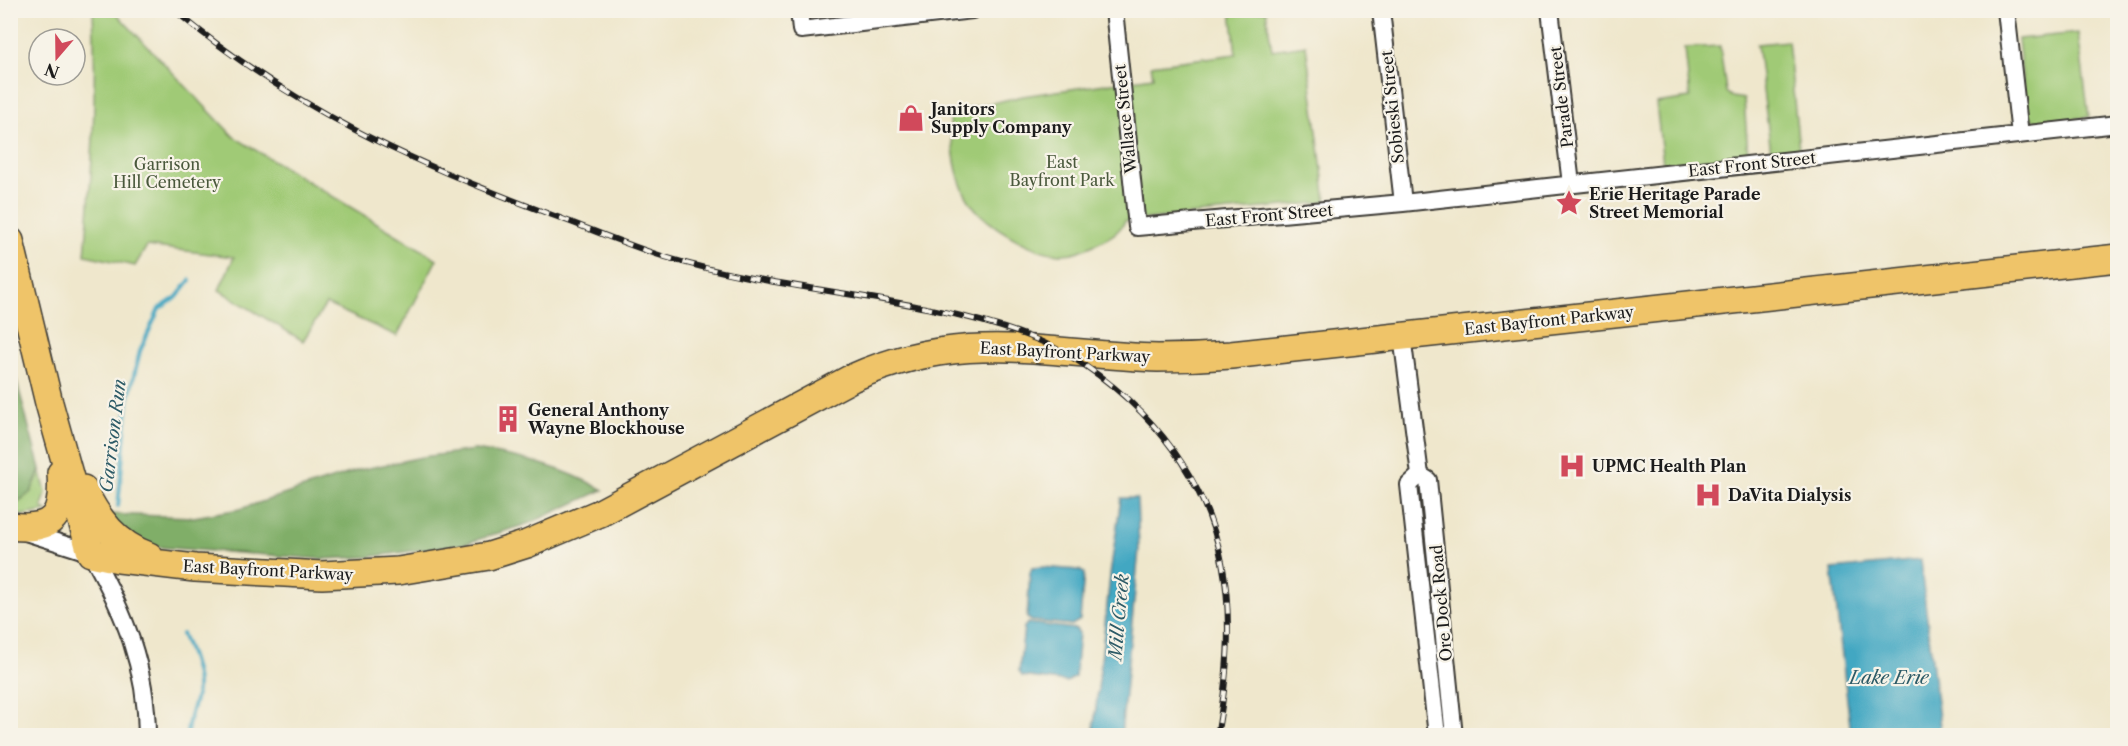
<svg xmlns="http://www.w3.org/2000/svg" width="2128" height="746" viewBox="0 0 2128 746" font-family="'Libre Caslon Text',serif">
	<rect width="100%" height="100%" fill="#f7f3e8"/>
	<filter id="ink" filterUnits="userSpaceOnUse"><feTurbulence type="fractalNoise" baseFrequency=".0167" numOctaves="2"/><feDisplacementMap in="SourceGraphic" scale="12" xChannelSelector="R" yChannelSelector="G"/><feConvolveMatrix kernelMatrix="1 2 1 2 8 2 1 2 1" color-interpolation-filters="sRGB"/></filter>
	<filter id="wash" filterUnits="userSpaceOnUse"><feTurbulence type="fractalNoise" baseFrequency=".008" numOctaves="4" result="noise"/><feDisplacementMap in="SourceGraphic" scale="24" xChannelSelector="R" yChannelSelector="G"/><feGaussianBlur stdDeviation="1.35" result="paint"/><feColorMatrix in="noise" values="0 0 0 0 0 0 0 0 0 0 0 0 0 0 0 0 0 1.4 0 .05"/><feComposite in="paint" operator="in"/></filter>
	<g filter="url(#wash)">
		<rect width="100%" height="100%" fill="#efe7cc"/>
		<path fill="#a0ca76" stroke="#5e7349" stroke-width="1.5" d="M 113,10 L 234,137 L 437,259 L 397,336 L 326,304 L 303,341 L 219,290 L 234,257 L 147,246 L 135,266 L 85,255 C 92,173 97,93 93,11 Z
			M 1231,11 L 1266,11 L 1272,50 L 1306,45 L 1326,202 L 1125,221 C 1120,232 1109,238 1098,243 C 1085,249 1073,255 1059,254 C 1032,252 988,226 972,205 C 953,180 953,143 949,113 L 1023,96 L 1153,77 L 1151,65 L 1236,54 Z
			M 2078,33 L 2089,117 L 2037,123 L 2026,113 L 2018,39 Z
			M 1788,41 L 1799,149 L 1771,152 L 1757,44 Z
			M 1720,46 L 1726,92 L 1732,97 L 1744,99 L 1748,155 L 1663,164 L 1656,103 L 1690,98 L 1685,48 Z
			M 40,469 L 46,493 L 42,507 L 47,511 L 11,517 L 11,507 C 26,499 36,486 40,469 Z"/>
		<path fill="#80ae67" stroke="#4e6542" stroke-width="1.5" d="M 15,375 L 40,469 L 31,492 L 11,507 L 10,379 Z
			M 475,450 C 521,457 563,467 603,490 L 530,523 L 464,544 L 368,557 L 322,559 L 144,546 L 105,514 L 194,517 L 240,509 L 359,470 L 422,457 Z"/>
		<path fill="#42a7c2" stroke="#2f626f" stroke-width="1.5" d="M 1121,498 L 1137,498 L 1139,550 L 1121,735 L 1093,735 L 1111,567 Z
			M 1920,560 L 1941,735 L 1851,735 L 1832,569 Z
			M 1042,567 L 1079,570 L 1084,573 L 1080,620 L 1072,625 L 1032,621 L 1027,618 L 1030,573 L 1032,568 Z
			M 1028,623 L 1076,629 L 1079,633 L 1075,677 L 1067,682 L 1022,676 L 1019,671 L 1024,627 Z"/>
		<g fill="none" stroke-linecap="round" stroke-linejoin="round">
			<path stroke="#42a7c2" stroke-width="4" d="M 118,506 L 128,400 L 140,351 L 159,309 L 177,297 L 190,280
				M 182,634 C 189,650 198,672 197,689 C 196,704 187,717 187,736"/>
		</g>
	</g>
	<g filter="url(#ink)">
		<g fill="none" stroke-linecap="round" stroke-linejoin="round">
			<defs>
				<path id="minor" d="M 799,10 L 801,30 L 972,10
					M 1114,10 L 1137,227 L 1403,203 L 2118,124
					M 1381,10 L 1403,203
					M 1550,10 L 1571,184
					M 2006,10 L 2020,135
					M 1402,336 L 1420,475
					M 1420,475 L 1428,480 L 1454,736
					M 1420,475 L 1409,485 L 1437,736
					M 22,531 L 91,553 C 124,612 147,667 147,736"/>
				<path id="trunk" d="M 10,241 L 49,403 L 91,553 L 119,559 L 195,568 L 322,575 L 398,571 L 489,556 L 527,544 L 600,513 L 852,378 C 965,328 1042,354 1158,358 C 1182,358 1207,357 1231,355 L 2118,258
					M 83,489 C 98,520 116,544 149,556
					M 10,526 C 55,531 64,516 61,473"/>
			</defs>
			<use href="#minor" stroke="#3c3a36" stroke-width="20"/>
			<use href="#trunk" stroke="#3c3a36" stroke-width="30"/>
			<use href="#minor" stroke="#fff" stroke-width="16"/>
			<use href="#trunk" stroke="#efc469" stroke-width="27"/>
			<defs>
				<path id="rail" d="M 174,10 C 292,108 410,162 552,215 C 590,229 627,245 665,257 C 783,293 909,293 1025,335 C 1070,351 1108,379 1142,413 C 1233,507 1240,612 1217,736"/>
			</defs>
			<use href="#rail" stroke="#1c1c1c" stroke-width="6"/>
			<use href="#rail" stroke="#f7f3e8" stroke-width="4" stroke-dasharray="11" stroke-linecap="butt"/>
		</g>
	</g>
	<defs>
		<symbol id="shop-bare" viewBox="-9 -9 18 18"><path d="M-5-2.5h2.3a2.7 3.5 0 0 1 5.4 0H5L5.5 6h-11ZM-1.5-2.5h3a1.5 2.3 0 0 0-3 0Z" fill="#d1495b" stroke="#f7f3e8" stroke-width="2.5" paint-order="stroke"/></symbol>
		<symbol id="sight-bare" viewBox="-9 -9 18 18"><path d="M0-6L1.8-2.2L6-1.7L2.9 1.2L3.7 5.4L0 3.3L-3.7 5.4L-2.9 1.2L-6-1.7L-1.8-2.2Z" fill="#d1495b" stroke="#f7f3e8" stroke-width="2.5" paint-order="stroke"/></symbol>
		<symbol id="building-bare" viewBox="-9 -9 18 18"><path d="M-4-6H4V6H1V3H-1V6H-4ZM-2.5-4.3h1.7v1.8h-1.7ZM.8-4.3h1.7v1.8H.8ZM-2.5-1h1.7V.8h-1.7ZM.8-1h1.7V.8H.8Z" fill="#d1495b" stroke="#f7f3e8" stroke-width="2.5" paint-order="stroke"/></symbol>
		<symbol id="hospital-bare" viewBox="-9 -9 18 18"><path d="M-5-5h3v3.5h4V-5h3V5h-3V1.5h-4V5h-3Z" fill="#d1495b" stroke="#f7f3e8" stroke-width="2.5" paint-order="stroke"/></symbol>
	</defs>
	<g fill-rule="evenodd">
		<use href="#shop-bare" x="892" y="99" width="38" height="38"/>
		<use href="#sight-bare" x="1550" y="184" width="38" height="38"/>
		<use href="#building-bare" x="489" y="400" width="38" height="38"/>
		<use href="#hospital-bare" x="1553" y="447" width="38" height="38"/>
		<use href="#hospital-bare" x="1689" y="476" width="38" height="38"/>
	</g>
	<g text-anchor="middle" stroke-width="4.5" stroke-linejoin="round" paint-order="stroke">
		<g font-size="16" fill="#1c1c1c" stroke="#f7f3e8">
			<text transform="translate(1561 97) rotate(-97)" y="6">Parade Street</text>
			<text transform="translate(1392 107) rotate(-96)" y="6">Sobieski Street</text>
			<text transform="translate(1125 119) rotate(-96)" y="6">Wallace Street</text>
			<text transform="translate(1752 164) rotate(-6)" y="6">East Front Street</text>
			<text transform="translate(1269 215) rotate(-5)" y="6">East Front Street</text>
			<text transform="translate(1549 320) rotate(-6)" y="6">East Bayfront Parkway</text>
			<text transform="translate(1065 352) rotate(3)" y="6">East Bayfront Parkway</text>
			<text transform="translate(268 570) rotate(3)" y="6">East Bayfront Parkway</text>
			<text transform="translate(1441 603) rotate(-95)" y="6">Ore Dock Road</text>
		</g>
		<g font-size="16" font-weight="bold" fill="#1c1c1c" stroke="#f7f3e8" text-anchor="start">
			<text x="931" y="115">Janitors<tspan x="931" dy="18">Supply Company</tspan></text>
			<text x="1589" y="200">Erie Heritage Parade<tspan x="1589" dy="18">Street Memorial</tspan></text>
			<text x="528" y="416">General Anthony<tspan x="528" dy="18">Wayne Blockhouse</tspan></text>
			<text x="1592" y="472">UPMC Health Plan</text>
			<text x="1728" y="501">DaVita Dialysis</text>
		</g>
		<g font-size="16" fill="#4a593c" stroke="#f7f3e8">
			<text x="1062" y="168">East<tspan x="1062" dy="18">Bayfront Park</tspan></text>
			<text x="167" y="170">Garrison<tspan x="167" dy="18">Hill Cemetery</tspan></text>
		</g>
		<g font-size="18" font-style="italic" fill="#2d5b67" stroke="#f7f3e8">
			<text transform="translate(113 436) rotate(-83)" y="6">Garrison Run</text>
			<text transform="translate(1119 617) rotate(-85)" y="6">Mill Creek</text>
			<text x="1889" y="684">Lake Erie</text>
		</g>
	</g>
	<rect width="2128" height="746" fill="none" stroke="#f7f3e8" stroke-width="36"/>
	<g transform="translate(57 57) rotate(200)"><circle r="28" fill="#f7f3e8" stroke="#9f9d96" stroke-width="1.5"/>
	<path d="M0-4.5L10 22L0 15L-10 22Z" fill="#d1495b"/>
	<text y="-9" font-size="16" font-weight="bold" text-anchor="middle" fill="#1c1c1c">N</text>
	</g>
</svg>
